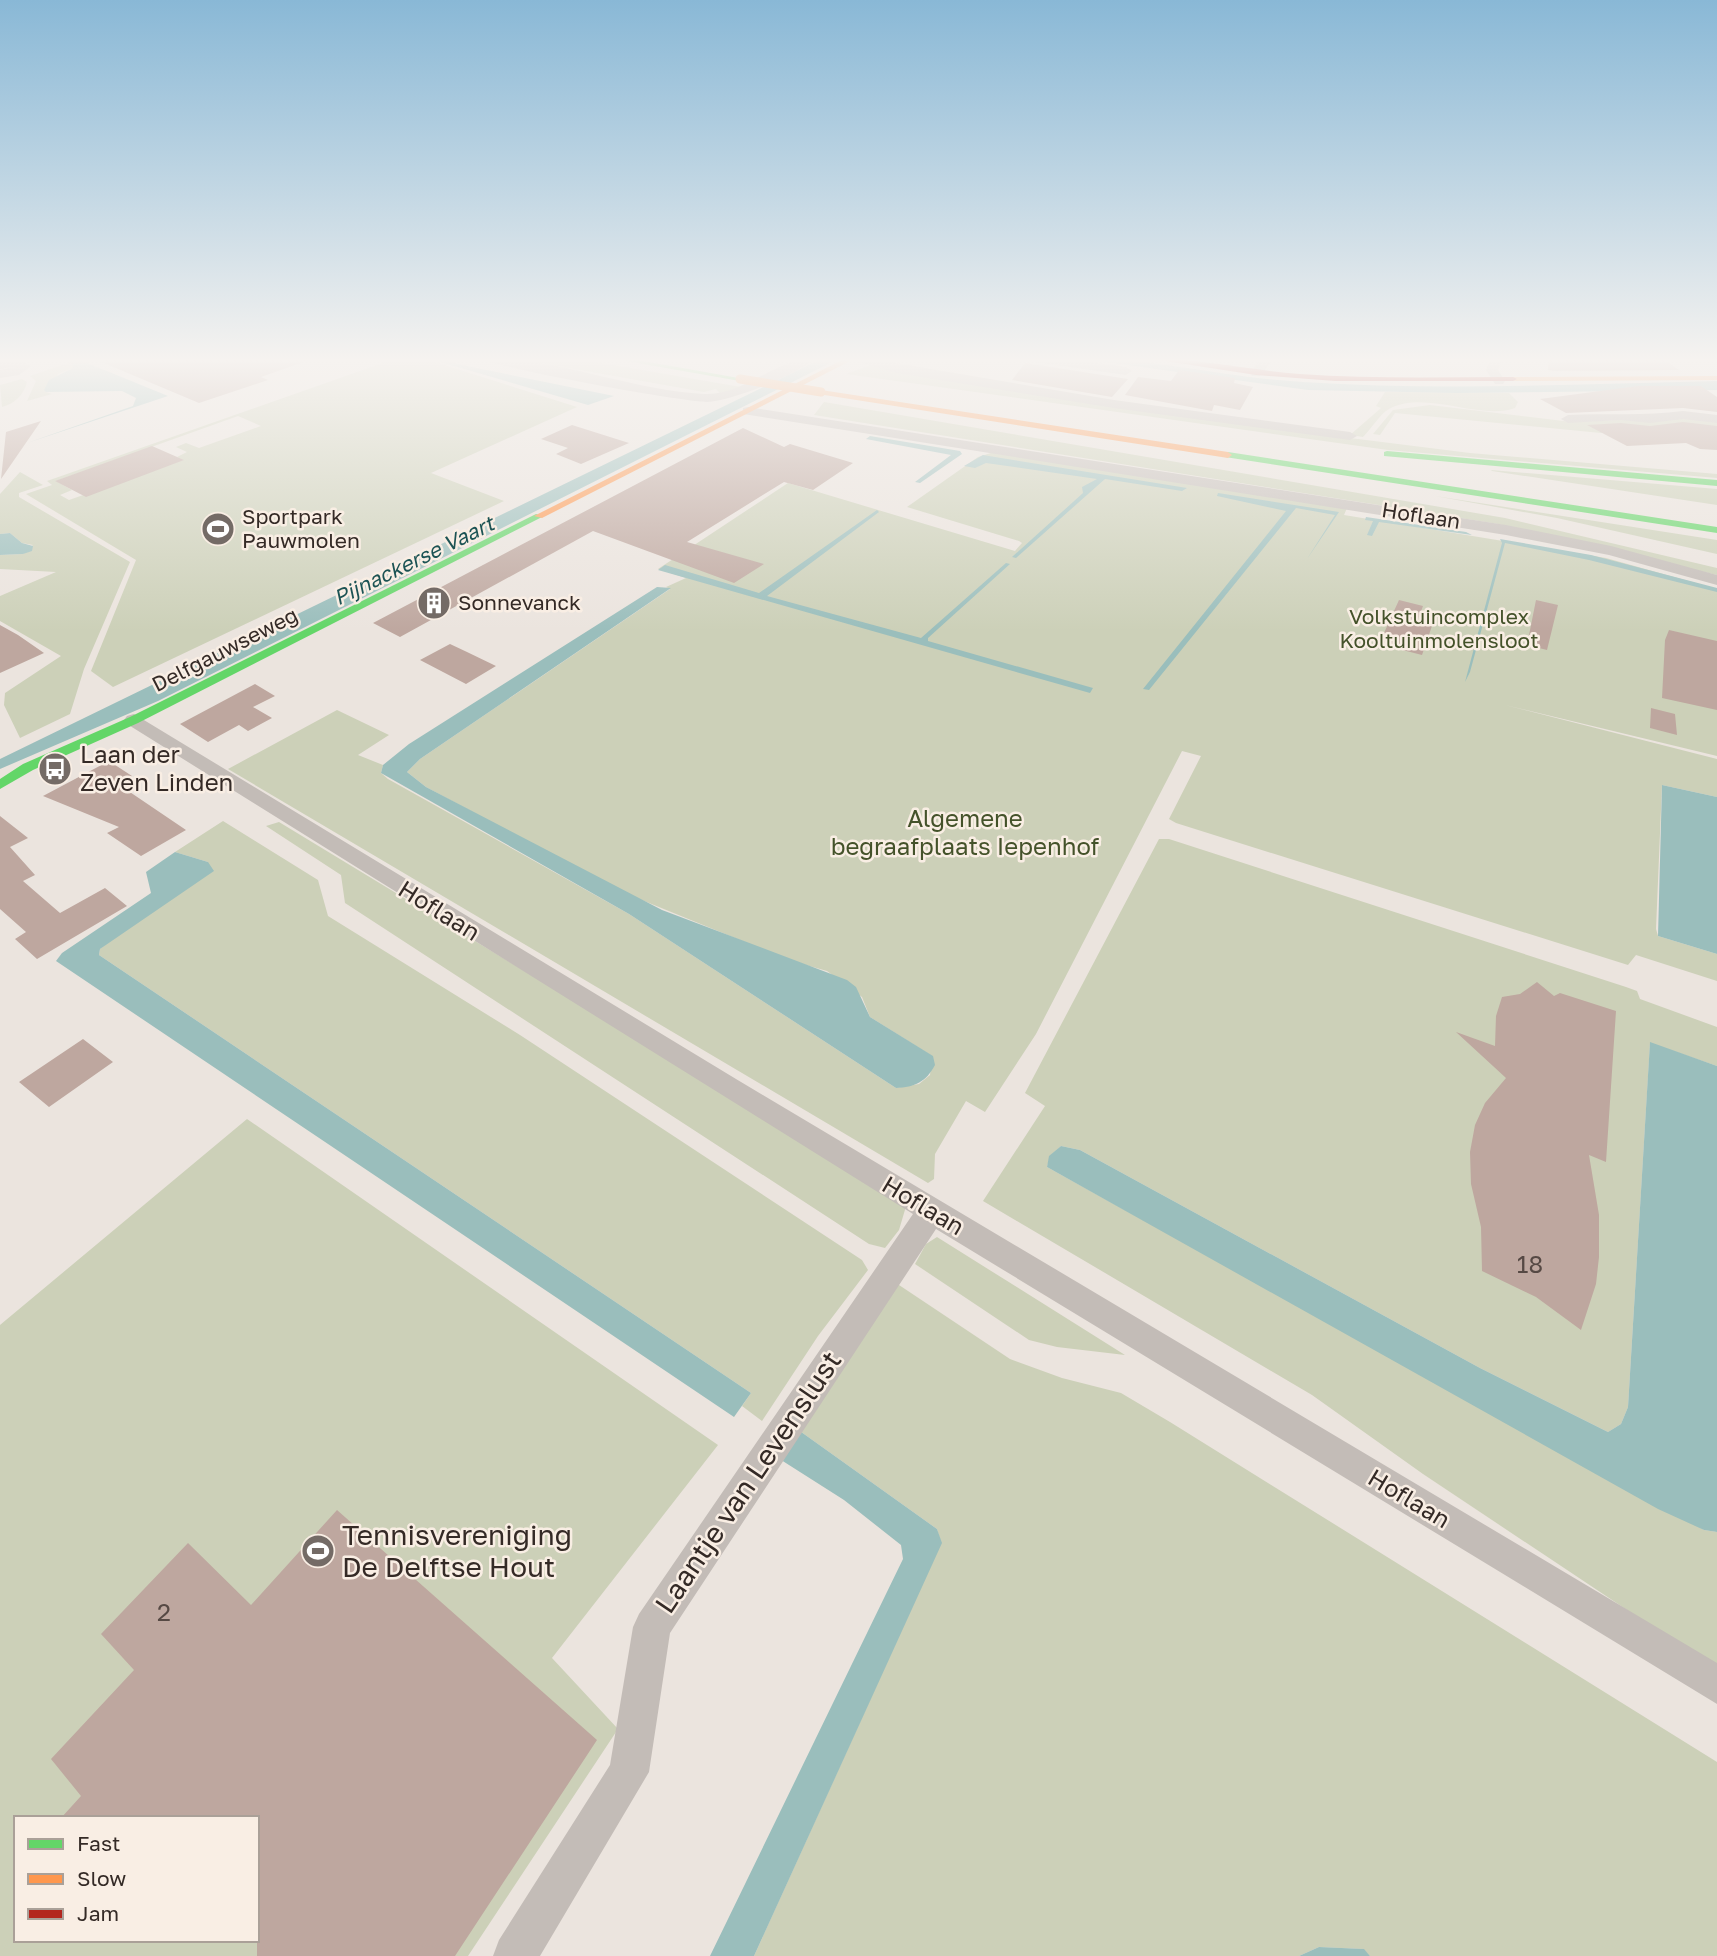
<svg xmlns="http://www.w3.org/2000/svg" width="1717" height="1956" viewBox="0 0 1717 1956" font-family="'Golos Text',sans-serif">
	<rect width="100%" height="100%" fill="#ebe4de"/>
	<path fill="#ccd0b8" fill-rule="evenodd" d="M 397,358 L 422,358 L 577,407 L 431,473 L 504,501 L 113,687 L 91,671 L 136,560 L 26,494 L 52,485 L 47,481 ZM 238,416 L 261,426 L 199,448 L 186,443 L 176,447 L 187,452 L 177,457 L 183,460 L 69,500 L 60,495 L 72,490 L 56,481 Z
		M 513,358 L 572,358 L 741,387 L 721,394 L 716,389 L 704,392 Z
		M 71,362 L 73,368 L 58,374 L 46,392 L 52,394 L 27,401 L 36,381 L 30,376 Z
		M 871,365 L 1253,426 L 1470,453 L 1717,474 L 1717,478 L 1388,450 L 846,374 Z
		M 22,379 L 27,382 C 24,395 14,404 2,407 L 0,385 Z
		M 1385,392 L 1509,393 L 1518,402 L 1515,408 C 1480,421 1425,389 1389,409 C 1380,414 1371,429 1363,437 L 1350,435 L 1381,408 L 1376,406 Z
		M 824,402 L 1505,518 L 1717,568 L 1717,575 L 1498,524 L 814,415 Z
		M 1430,405 L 1572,422 L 1686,417 L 1717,421 L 1717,428 L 1601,433 L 1395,413 L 1380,435 L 1373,434 L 1393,410 Z
		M 994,452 L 1347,508 L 1344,515 L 1606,558 L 1717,589 L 1717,756 L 1505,705 L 1717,759 L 1717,797 L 1662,785 L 1656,929 L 1658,936 L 1717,954 L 1717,981 L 1636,955 L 1628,965 L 1176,823 L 1169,819 L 1201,756 L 1182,751 L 1036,1034 L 985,1112 L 966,1101 L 935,1154 L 934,1179 L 928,1183 L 228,769 L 337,710 L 389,735 L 358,755 L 383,765 L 381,773 L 388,779 L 629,914 L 896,1088 L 919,1084 L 930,1075 L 932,1056 L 870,1017 L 862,997 L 827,971 L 792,961 L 622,892 L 426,787 L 407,772 L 420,759 L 670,589 L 666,587 L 686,578 L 658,569 L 788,483 L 1015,551 L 1022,543 L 1019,541 L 907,507 L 978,457 Z
		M 1491,470 L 1717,489 L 1717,505 L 1492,471 Z
		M 20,472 L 43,485 L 19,493 L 19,497 L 130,562 L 84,669 L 70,714 L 20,738 L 4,705 L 5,693 L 61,656 L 0,621 L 0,596 L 56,572 L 0,569 L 0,555 L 23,554 L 33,545 L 22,543 L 10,533 L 0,534 L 0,494 Z
		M 1435,496 L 1717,540 L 1717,554 L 1557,518 Z
		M 223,821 L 318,880 L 328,916 L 520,1035 L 862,1260 L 868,1270 L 818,1336 L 762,1421 L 742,1406 L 751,1393 L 99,955 L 100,949 L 208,862 L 175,852 Z
		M 279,822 L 907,1203 L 899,1230 L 885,1248 L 869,1244 L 345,903 L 341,875 L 266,826 Z
		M 1159,839 L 1169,839 L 1626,987 L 1637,991 L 1640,999 L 1717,1027 L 1717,1066 L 1650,1043 L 1628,1407 L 1621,1424 L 1608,1432 L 1480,1368 L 1080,1150 L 1061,1146 L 1050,1156 L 1047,1167 L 1704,1530 L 1717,1532 L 1717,1670 L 1423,1474 L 1312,1395 L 983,1201 L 1045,1106 L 1025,1093 Z
		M 247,1119 L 718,1445 L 552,1658 L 618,1729 L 468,1956 L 0,1956 L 0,1325 ZM 16,1818 L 257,1818 L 257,1940 L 16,1940 Z
		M 937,1237 L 1125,1355 L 1057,1347 L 1029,1340 L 915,1264 L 926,1244 Z
		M 896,1283 L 1010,1359 L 1062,1378 L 1121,1393 L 1170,1422 L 1717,1762 L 1717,1956 L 1370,1956 L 1363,1949 L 1319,1947 L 1299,1956 L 754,1956 L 941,1543 L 937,1529 L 797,1429 Z"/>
	<path fill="#9abebc" d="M 61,358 L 75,358 L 168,396 L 27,443 L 133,406 L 136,398 L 122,391 L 46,392 L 44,390 L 49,380 L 73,368 L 71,362 Z
		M 823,358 L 840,358 L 158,701 L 0,769 L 0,759 Z
		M 1077,358 C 1153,358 1227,378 1303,382 C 1441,391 1580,384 1717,381 L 1717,390 L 1456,393 L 1308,390 Z
		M 441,359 L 462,365 L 614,396 L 588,405 L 437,361 Z
		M 870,436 L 960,451 L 962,454 L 920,483 L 915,482 L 951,455 L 866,439 Z
		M 983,455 L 1001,458 L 1187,488 L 1182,491 L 1105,479 L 1016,558 L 1012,557 L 1083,493 L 1082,487 L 1097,479 L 986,463 L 975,468 L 964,466 Z
		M 1218,493 L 1339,512 L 1307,559 L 1335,515 L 1296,508 L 1149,690 L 1143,689 L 1286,511 L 1217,496 Z
		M 877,510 L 879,512 L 767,596 L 921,638 L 1006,563 L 1010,564 L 928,638 L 928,641 L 1093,688 L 1090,693 L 658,570 L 665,565 L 759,593 Z
		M 1366,517 L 1466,532 L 1472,535 L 1379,522 L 1372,536 L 1367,535 L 1373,521 L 1365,520 Z
		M 10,533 L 22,543 L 33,546 L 32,551 L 23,554 L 0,555 L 0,534 Z
		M 1500,539 L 1591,555 L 1717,588 L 1717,592 L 1589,560 L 1505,543 L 1470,672 L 1465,682 L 1502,543 Z
		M 657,587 L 671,588 L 420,759 L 407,772 L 426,787 L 662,910 L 847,980 L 856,987 L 870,1017 L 933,1056 L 935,1065 C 926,1082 915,1087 896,1088 L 629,914 L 381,773 L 383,765 L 409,744 Z
		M 1662,785 L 1717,797 L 1717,954 L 1658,936 Z
		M 175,852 L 208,862 L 214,871 L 100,949 L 99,955 L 751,1393 L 734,1417 L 56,961 L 62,953 L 151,893 L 146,872 Z
		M 1650,1042 L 1717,1066 L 1717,1532 L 1704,1530 L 1658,1509 L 1047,1167 L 1049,1156 L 1061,1146 L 1080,1150 L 1480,1368 L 1608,1432 L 1621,1424 L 1628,1407 Z
		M 797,1429 L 937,1529 L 942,1543 L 754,1956 L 710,1956 L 903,1559 L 901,1545 L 844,1500 L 778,1458 Z
		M 1319,1947 L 1364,1949 L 1370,1956 L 1299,1956 Z"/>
	<path fill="#bea79f" d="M 92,358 L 305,358 L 306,361 L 261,377 L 268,380 L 199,403 Z
		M 1549,358 L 1662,358 L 1679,370 L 1554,371 L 1548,370 Z
		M 1025,363 L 1083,372 L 1128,379 L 1112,397 L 1012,380 Z
		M 1179,370 L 1235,378 L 1234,383 L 1253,387 L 1240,410 L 1214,405 L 1212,411 L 1125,395 L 1138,377 L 1171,381 Z
		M 1638,386 L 1701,386 L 1717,397 L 1717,412 L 1683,408 L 1566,413 L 1540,399 Z
		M 41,421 L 1,479 L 6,432 Z
		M 1683,422 L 1717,426 L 1717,450 L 1700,449 L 1686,443 L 1627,446 L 1587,425 L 1621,423 L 1650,426 Z
		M 572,425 L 629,443 L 581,464 L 556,454 L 568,448 L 541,439 Z
		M 743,428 L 784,447 L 790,444 L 853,463 L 813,490 L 784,482 L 687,542 L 764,564 L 734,583 L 593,531 L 400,637 L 373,623 Z
		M 152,446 L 184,460 L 86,497 L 55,481 Z
		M 1399,600 L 1423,606 L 1417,622 L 1432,626 L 1422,655 L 1379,644 Z
		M 1536,600 L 1558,605 L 1547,650 L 1527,645 Z
		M 0,625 L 18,635 L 44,653 L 0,673 Z
		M 1669,630 L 1717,641 L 1717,710 L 1662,698 L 1665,640 Z
		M 450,644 L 467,652 L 496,666 L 466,684 L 420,660 Z
		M 255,684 L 275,696 L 253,707 L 272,718 L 248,731 L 239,725 L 208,742 L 180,724 Z
		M 1651,708 L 1675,714 L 1677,735 L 1650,728 Z
		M 109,761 L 132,776 L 118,784 L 186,830 L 141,856 L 107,833 L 119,827 L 43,796 Z
		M 0,816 L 28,838 L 10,847 L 35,875 L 23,881 L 60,913 L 105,888 L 127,906 L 37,959 L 15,939 L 26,932 L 0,909 Z
		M 1537,982 L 1554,996 L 1560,993 L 1616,1011 L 1606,1162 L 1589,1155 L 1599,1215 L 1599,1257 L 1596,1284 L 1581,1330 L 1536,1297 L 1482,1271 L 1481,1227 L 1471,1184 L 1470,1152 L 1475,1125 L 1485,1103 L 1506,1078 L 1456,1032 L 1495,1046 L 1496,1016 L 1502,997 L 1520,994 Z
		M 83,1039 L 113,1062 L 49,1107 L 19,1082 Z
		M 337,1510 L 597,1740 L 455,1956 L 257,1956 L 257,1818 L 61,1818 L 81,1796 L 51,1759 L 134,1670 L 101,1634 L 188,1543 L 251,1605 Z"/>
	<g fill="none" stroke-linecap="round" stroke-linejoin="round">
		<path fill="#c3bcb7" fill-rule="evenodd" d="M 481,358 C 556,357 629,390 704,394 C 745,396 775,358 815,358 C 797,375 732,401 707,402 C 683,402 494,368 481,358 Z
			M 846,358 L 866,358 L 1114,400 L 1350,432 L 1357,436 L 1350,440 L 1114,408 L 896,373 Z
			M 1029,358 L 1060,358 L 1126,367 L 1132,371 L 1126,375 L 1035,362 Z
			M 1262,358 L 1274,358 L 1260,376 L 1252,376 L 1250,373 Z
			M 1491,358 L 1503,358 L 1498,370 L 1505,381 L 1503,384 L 1495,384 L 1486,370 Z
			M 16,359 L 31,366 L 19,375 L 0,378 L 0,370 L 15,367 L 0,369 L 0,361 Z
			M 748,407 L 1506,525 L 1611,546 L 1717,575 L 1717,585 L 1609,555 L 1506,535 L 743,414 L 743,408 Z
			M 1683,411 L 1717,415 L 1717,423 L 1683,419 L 1650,423 L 1621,420 L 1568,423 L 1561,419 L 1568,415 C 1607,413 1645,416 1683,411 Z
			M 134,714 L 736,1079 L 1717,1663 L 1717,1704 L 936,1229 L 670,1633 L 649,1772 L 540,1956 L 493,1956 L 499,1940 L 610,1765 L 633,1627 L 639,1614 L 913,1214 L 127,724 L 124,720 L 127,716 Z"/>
		<path fill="#63d668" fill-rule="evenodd" d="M 609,358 L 627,358 L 744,379 L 740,381 Z
			M 1387,451 L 1717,480 L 1717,486 L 1384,456 L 1384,452 Z
			M 1228,452 L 1717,527 L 1717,533 L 1225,457 L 1225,453 Z
			M 536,514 L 544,516 L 138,723 L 33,770 L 0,789 L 0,779 L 23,764 L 130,717 Z"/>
		<path fill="#ff974d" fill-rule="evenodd" d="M 846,358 L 856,358 L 542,518 L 534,516 Z
			M 1717,376 L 1717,380 L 1513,381 L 1509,379 L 1513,377 Z
			M 821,390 L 1228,452 L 1232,455 L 1228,458 L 818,394 Z"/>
		<path fill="#b3261e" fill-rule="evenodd" d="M 1146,358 C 1197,358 1249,370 1300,374 C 1371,379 1442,377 1513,377 L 1517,379 L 1513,381 L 1335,381 L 1256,375 Z"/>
		<path stroke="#ff974d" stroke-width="9" d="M 740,379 L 821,392"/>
	</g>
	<linearGradient id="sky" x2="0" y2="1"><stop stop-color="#89b8d6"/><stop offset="0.57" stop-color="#f6f3f0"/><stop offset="1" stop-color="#f6f3f0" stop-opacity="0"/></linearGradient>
	<rect width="1717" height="632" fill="url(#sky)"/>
	<defs>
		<symbol id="stadium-disc" viewBox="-11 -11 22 22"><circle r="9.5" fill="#746b66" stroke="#f9eee4"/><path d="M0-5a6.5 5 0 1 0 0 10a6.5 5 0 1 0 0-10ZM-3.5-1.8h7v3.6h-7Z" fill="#fff"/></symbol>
		<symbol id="building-disc" viewBox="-11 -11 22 22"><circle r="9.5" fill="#746b66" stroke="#f9eee4"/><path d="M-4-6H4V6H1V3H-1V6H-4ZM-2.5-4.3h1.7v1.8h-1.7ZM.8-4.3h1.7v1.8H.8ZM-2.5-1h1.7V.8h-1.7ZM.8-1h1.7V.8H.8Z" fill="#fff"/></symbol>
		<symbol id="bus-disc" viewBox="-11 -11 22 22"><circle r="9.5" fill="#746b66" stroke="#f9eee4"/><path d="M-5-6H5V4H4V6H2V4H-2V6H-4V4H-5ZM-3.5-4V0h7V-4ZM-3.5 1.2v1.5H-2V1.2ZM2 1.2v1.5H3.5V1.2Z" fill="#fff"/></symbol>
	</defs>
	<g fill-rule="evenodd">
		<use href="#stadium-disc" x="199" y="510" width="38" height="38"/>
		<use href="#building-disc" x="415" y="584" width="38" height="38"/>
		<use href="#bus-disc" x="36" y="750" width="38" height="38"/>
		<use href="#stadium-disc" x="299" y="1532" width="38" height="38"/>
	</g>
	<g text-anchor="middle" stroke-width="5" stroke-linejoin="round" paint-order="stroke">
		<g font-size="21" fill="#342a26" stroke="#f9eee4">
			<text transform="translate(1421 516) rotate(9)" y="7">Hoflaan</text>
			<text transform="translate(225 650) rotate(-27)" y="7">Delfgauwseweg</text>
		</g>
		<g font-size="21" fill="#342a26" stroke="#f9eee4" text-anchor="start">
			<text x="242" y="524">Sportpark<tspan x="242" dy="24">Pauwmolen</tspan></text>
			<text x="458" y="610">Sonnevanck</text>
		</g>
		<g font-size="21" font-style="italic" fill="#1c5354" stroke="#f9eee4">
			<text transform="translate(414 561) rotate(-26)" y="7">Pijnackerse Vaart</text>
		</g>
		<g font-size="21" fill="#44522a" stroke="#f9eee4">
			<text x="1439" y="624">Volkstuincomplex<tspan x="1439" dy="24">Kooltuinmolensloot</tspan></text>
		</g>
		<g font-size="24" fill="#342a26" stroke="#f9eee4" text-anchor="start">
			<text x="80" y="763">Laan der<tspan x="80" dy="28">Zeven Linden</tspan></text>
		</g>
		<g font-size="24" fill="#44522a" stroke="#f9eee4">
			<text x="965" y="827">Algemene<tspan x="965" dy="28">begraafplaats Iepenhof</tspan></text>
		</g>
		<g font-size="24" fill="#342a26" stroke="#f9eee4">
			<text transform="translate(439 911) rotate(32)" y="8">Hoflaan</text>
			<text transform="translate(923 1206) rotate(31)" y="8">Hoflaan</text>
			<text transform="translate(1409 1499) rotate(31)" y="8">Hoflaan</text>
		</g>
		<g font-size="24" fill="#564944">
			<text x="1530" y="1273">18</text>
			<text x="164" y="1621">2</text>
		</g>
		<g font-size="28" fill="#342a26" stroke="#f9eee4">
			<text transform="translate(748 1482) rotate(-56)" y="10">Laantje van Levenslust</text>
		</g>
		<g font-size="28" fill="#342a26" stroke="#f9eee4" text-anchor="start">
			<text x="342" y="1545">Tennisvereniging<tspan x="342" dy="32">De Delftse Hout</tspan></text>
		</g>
	</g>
	<rect x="14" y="1816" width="245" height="126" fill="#f9eee4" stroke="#aaa098" stroke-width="2"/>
	<rect x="28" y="1839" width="35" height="10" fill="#63d668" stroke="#aaa098" stroke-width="2"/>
	<text x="77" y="1851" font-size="21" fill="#342a26">Fast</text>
	<rect x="28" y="1874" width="35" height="10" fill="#ff974d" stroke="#aaa098" stroke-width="2"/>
	<text x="77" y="1886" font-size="21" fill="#342a26">Slow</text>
	<rect x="28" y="1909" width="35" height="10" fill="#b3261e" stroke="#aaa098" stroke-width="2"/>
	<text x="77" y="1921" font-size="21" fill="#342a26">Jam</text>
</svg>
